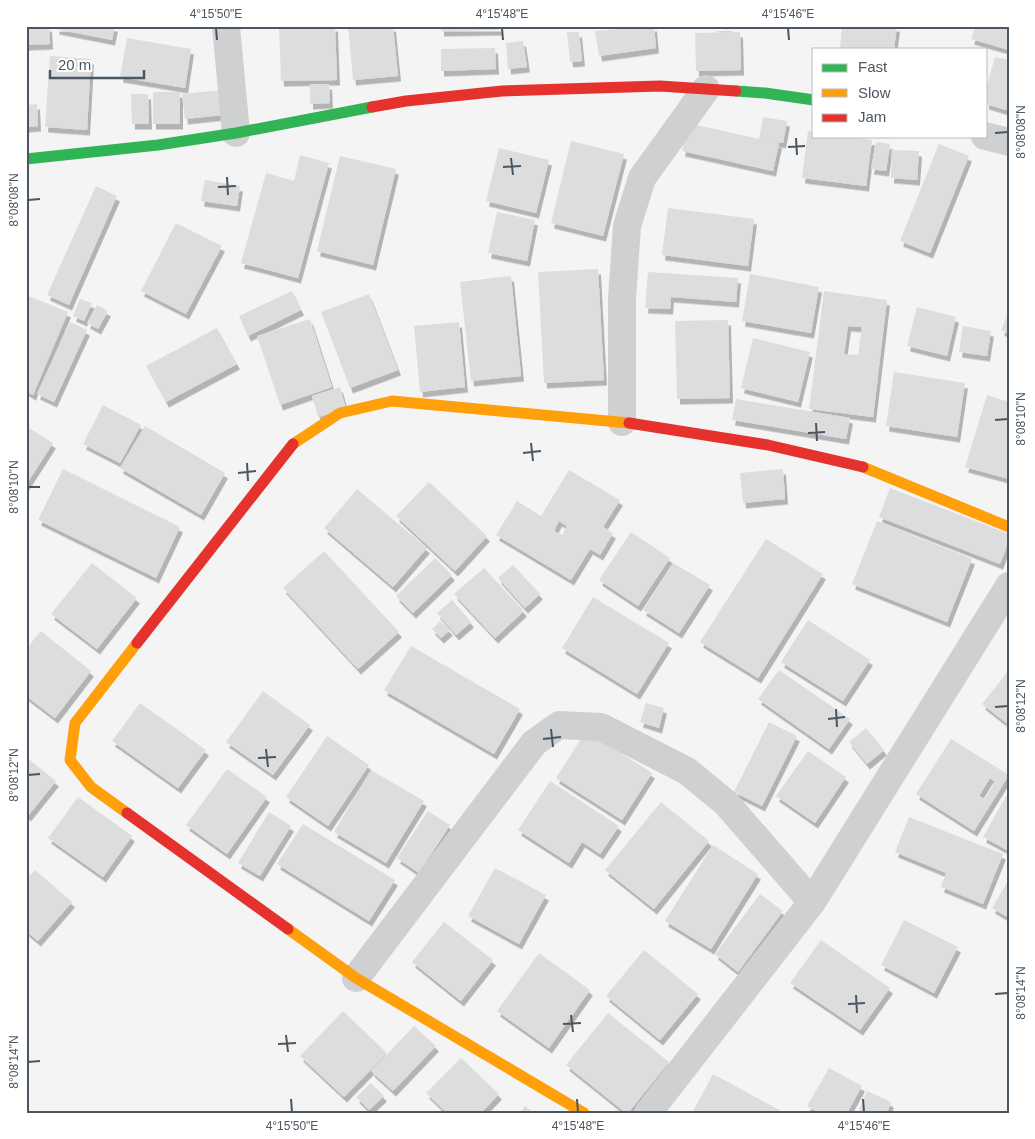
<svg xmlns="http://www.w3.org/2000/svg" width="1035" height="1139" viewBox="0 0 1035 1139" font-family="Helvetica,sans-serif">
	<defs>
		<filter id="shadow"><feDropShadow dx="3" dy="5.5" stdDeviation="0" flood-color="#0004"/></filter>
	</defs>
	<rect width="100%" height="100%" fill="#f4f4f4"/>
	<path fill="#ddddde" fill-rule="evenodd" filter="url(#shadow)" d="M 26,26 L 49,26 L 50,44 L 26,45 Z
		M 57,26 L 115,26 L 112,40 L 56,29 Z
		M 279,26 L 335,26 L 337,80 L 281,81 Z
		M 348,26 L 393,26 L 398,76 L 353,80 Z
		M 441,26 L 499,26 L 499,30 L 441,31 Z
		M 654,26 L 656,48 L 599,56 L 595,31 Z
		M 712,26 L 729,26 L 728,30 Z
		M 842,26 L 897,26 L 894,49 L 840,49 Z
		M 976,26 L 1009,26 L 1009,50 L 971,39 Z
		M 567,32 L 579,32 L 582,61 L 570,62 Z
		M 740,32 L 741,70 L 696,71 L 695,33 Z
		M 127,38 L 191,49 L 185,88 L 120,77 Z
		M 523,41 L 527,67 L 508,69 L 506,43 Z
		M 495,48 L 496,69 L 441,71 L 441,49 Z
		M 50,56 L 91,59 L 87,130 L 45,127 Z
		M 995,57 L 1009,60 L 1009,100 L 1006,110 L 986,104 L 986,89 Z
		M 310,84 L 329,84 L 330,103 L 310,104 Z
		M 221,90 L 223,115 L 185,119 L 182,94 Z
		M 153,92 L 180,92 L 180,124 L 153,124 Z
		M 131,94 L 148,94 L 149,124 L 132,124 Z
		M 37,104 L 38,126 L 26,127 L 26,105 Z
		M 763,117 L 787,121 L 783,143 L 766,140 L 779,143 L 773,171 L 682,151 L 688,123 L 759,139 Z
		M 808,131 L 814,132 L 814,136 L 846,136 L 872,140 L 866,186 L 802,178 Z
		M 571,141 L 624,154 L 603,236 L 551,223 Z
		M 876,142 L 890,144 L 886,171 L 871,169 Z
		M 939,144 L 969,156 L 930,253 L 900,241 Z
		M 499,148 L 549,160 L 536,213 L 486,201 Z
		M 892,150 L 919,151 L 917,180 L 891,178 Z
		M 300,155 L 329,163 L 298,278 L 241,263 L 266,173 L 294,181 Z
		M 340,156 L 396,169 L 373,265 L 317,251 Z
		M 205,180 L 240,186 L 237,206 L 201,201 Z
		M 96,186 L 117,196 L 69,305 L 47,295 Z
		M 668,208 L 754,219 L 748,266 L 662,255 Z
		M 497,212 L 535,220 L 527,261 L 488,253 Z
		M 176,223 L 222,246 L 186,314 L 141,291 Z
		M 598,269 L 604,380 L 544,383 L 538,272 Z
		M 648,272 L 738,278 L 736,302 L 671,297 L 670,309 L 645,308 Z
		M 750,274 L 819,287 L 811,333 L 742,321 Z
		M 511,276 L 521,376 L 471,381 L 460,282 Z
		M 292,291 L 301,310 L 248,336 L 239,316 Z
		M 824,291 L 887,300 L 873,417 L 809,409 ZM 848,326 L 862,327 L 858,355 L 844,354 Z
		M 369,294 L 398,370 L 350,388 L 321,312 Z
		M 26,295 L 68,312 L 33,395 L 26,391 Z
		M 80,299 L 92,303 L 84,321 L 73,316 Z
		M 97,305 L 108,311 L 98,329 L 87,323 Z
		M 917,307 L 956,317 L 947,356 L 907,346 Z
		M 1009,311 L 1009,334 L 1001,330 Z
		M 310,319 L 332,387 L 280,405 L 257,336 Z
		M 728,320 L 730,398 L 677,399 L 675,321 Z
		M 70,322 L 87,330 L 54,402 L 37,394 Z
		M 459,322 L 465,387 L 420,392 L 414,326 Z
		M 963,326 L 991,331 L 987,356 L 959,352 Z
		M 217,328 L 237,364 L 166,402 L 146,366 Z
		M 753,338 L 810,352 L 798,402 L 741,388 Z
		M 894,372 L 965,383 L 957,437 L 886,426 Z
		M 340,387 L 346,409 L 318,417 L 312,396 Z
		M 987,395 L 1009,402 L 1009,479 L 965,467 Z
		M 736,399 L 850,418 L 846,439 L 732,420 Z
		M 103,405 L 141,425 L 120,463 L 83,444 Z
		M 26,426 L 53,443 L 26,485 Z
		M 145,426 L 225,473 L 201,515 L 120,468 Z
		M 63,469 L 180,527 L 156,578 L 38,520 Z
		M 783,469 L 785,499 L 743,503 L 740,473 Z
		M 569,470 L 620,500 L 603,527 L 613,533 L 600,555 L 590,549 L 571,580 L 496,535 L 517,501 L 541,516 ZM 559,521 L 567,526 L 562,535 L 554,531 Z
		M 429,482 L 487,536 L 455,571 L 396,516 Z
		M 890,488 L 1009,534 L 1009,540 L 1000,564 L 879,517 Z
		M 357,489 L 427,548 L 393,587 L 324,528 Z
		M 877,521 L 972,559 L 947,622 L 852,584 Z
		M 631,532 L 670,558 L 638,606 L 599,580 Z
		M 766,539 L 823,574 L 758,678 L 700,642 Z
		M 324,551 L 399,632 L 358,669 L 283,588 Z
		M 435,558 L 452,575 L 413,613 L 396,596 Z
		M 92,563 L 137,598 L 97,649 L 51,614 Z
		M 673,563 L 710,585 L 679,633 L 643,610 Z
		M 513,565 L 540,594 L 525,608 L 498,578 Z
		M 484,568 L 524,611 L 495,638 L 454,594 Z
		M 593,597 L 669,643 L 637,694 L 562,648 Z
		M 452,600 L 471,622 L 456,635 L 437,613 Z
		M 808,620 L 870,660 L 843,701 L 781,662 Z
		M 440,621 L 450,630 L 441,638 L 432,629 Z
		M 41,631 L 91,671 L 55,718 L 26,696 L 26,649 Z
		M 411,646 L 520,709 L 494,754 L 384,690 Z
		M 779,670 L 850,719 L 829,749 L 758,699 Z
		M 1009,670 L 1009,725 L 982,704 Z
		M 263,691 L 310,725 L 273,775 L 226,742 Z
		M 140,703 L 206,750 L 178,788 L 112,741 Z
		M 646,703 L 664,708 L 659,728 L 640,722 Z
		M 769,722 L 797,736 L 762,806 L 734,792 Z
		M 866,728 L 884,750 L 867,764 L 849,742 Z
		M 586,731 L 652,773 L 622,820 L 556,778 Z
		M 327,736 L 369,765 L 328,826 L 286,797 Z
		M 951,739 L 1009,775 L 974,831 L 916,794 ZM 990,778 L 995,782 L 985,799 L 979,796 Z
		M 808,751 L 846,777 L 815,823 L 776,796 Z
		M 26,757 L 56,781 L 28,816 L 26,814 Z
		M 227,769 L 267,797 L 227,854 L 186,825 Z
		M 371,770 L 424,801 L 386,863 L 334,832 Z
		M 550,781 L 619,826 L 600,854 L 582,842 L 569,863 L 518,830 Z
		M 1009,791 L 1009,851 L 983,837 Z
		M 78,797 L 132,836 L 103,877 L 48,838 Z
		M 661,802 L 709,841 L 654,909 L 605,870 Z
		M 428,811 L 450,825 L 419,873 L 397,858 Z
		M 269,812 L 291,826 L 260,876 L 238,863 Z
		M 909,817 L 1003,854 L 983,904 L 941,887 L 946,873 L 895,852 Z
		M 303,824 L 395,880 L 369,921 L 277,864 Z
		M 713,845 L 758,874 L 711,949 L 665,921 Z
		M 495,868 L 546,895 L 519,944 L 468,916 Z
		M 35,870 L 72,902 L 38,941 L 26,931 L 26,880 Z
		M 1009,879 L 1009,918 L 992,908 Z
		M 760,894 L 783,911 L 738,972 L 715,954 Z
		M 904,920 L 958,947 L 934,993 L 881,965 Z
		M 444,922 L 493,960 L 461,1001 L 412,962 Z
		M 821,940 L 890,988 L 860,1030 L 790,983 Z
		M 644,950 L 698,994 L 660,1040 L 606,996 Z
		M 539,953 L 590,990 L 549,1048 L 497,1011 Z
		M 343,1011 L 387,1053 L 344,1097 L 300,1056 Z
		M 608,1013 L 669,1062 L 628,1113 L 626,1113 L 566,1065 Z
		M 414,1026 L 436,1046 L 393,1091 L 371,1071 Z
		M 461,1058 L 499,1094 L 481,1113 L 447,1113 L 426,1093 Z
		M 829,1068 L 862,1086 L 847,1113 L 819,1113 L 807,1106 Z
		M 713,1074 L 785,1113 L 692,1113 Z
		M 371,1083 L 384,1096 L 369,1110 L 356,1097 Z
		M 867,1091 L 891,1102 L 887,1113 L 858,1113 Z
		M 525,1106 L 534,1113 L 520,1113 Z"/>
	<g fill="none" stroke-linecap="round" stroke-linejoin="round">
		<path stroke="#ced0d2" stroke-width="28" d="M 226,26 L 236,133
			M 985,136 L 1009,142
			M 622,422 L 622,299 L 627,226 L 642,178 L 706,89
			M 356,978 L 534,743 L 559,725 L 601,727 L 687,771 L 726,803 L 812,902
			M 648,1113 L 812,902 L 1009,586"/>
		<path stroke="#30b455" stroke-width="11" d="M 736,91 L 765,93 L 814,100
			M 26,159 L 158,145 L 236,133 L 372,107"/>
		<path stroke="#ff9f0a" stroke-width="11" d="M 293,444 L 340,413 L 392,401 L 629,423
			M 863,467 L 1009,527
			M 127,813 L 91,787 L 70,760 L 75,723 L 137,643
			M 288,929 L 356,978 L 584,1113"/>
		<path stroke="#e5322d" stroke-width="11" d="M 372,107 L 406,101 L 502,91 L 660,86 L 736,91
			M 629,423 L 768,445 L 863,467
			M 137,643 L 293,444
			M 127,813 L 288,929"/>
	</g>
	<path fill="none" stroke="#4a5661" stroke-width="2" d="M 216,28 L 217,40M 502,28 L 503,40M 788,28 L 789,40M 995,133 L 1008,132M 796,138 L 797,155M 788,147 L 805,146M 511,158 L 513,175M 503,167 L 521,166M 227,177 L 228,195M 218,187 L 236,186M 28,200 L 40,199M 995,420 L 1008,419M 816,423 L 817,441M 808,433 L 825,432M 531,443 L 533,461M 523,453 L 541,451M 247,463 L 248,481M 238,473 L 256,471M 28,487 L 40,487M 995,707 L 1008,706M 836,709 L 837,727M 828,719 L 845,717M 551,729 L 553,747M 543,739 L 561,737M 266,749 L 268,767M 258,758 L 276,757M 28,775 L 40,774M 995,994 L 1008,993M 856,995 L 857,1013M 848,1004 L 865,1003M 571,1015 L 573,1032M 563,1024 L 581,1023M 286,1035 L 288,1052M 278,1044 L 296,1043M 28,1062 L 40,1061M 291,1099 L 292,1112M 577,1099 L 578,1112M 863,1099 L 864,1112"/>
	<rect width="1035" height="1139" fill="none" stroke="#ffffff" stroke-width="55"/>
	<rect x="812" y="48" width="175" height="90" fill="#ffffff" stroke="#b7bbc0"/>
	<rect x="822" y="64" width="25" height="8" fill="#30b455" stroke="#b7bbc0"/>
	<text x="858" y="72" font-size="15" fill="#4a5661">Fast</text>
	<rect x="822" y="89" width="25" height="8" fill="#ff9f0a" stroke="#b7bbc0"/>
	<text x="858" y="98" font-size="15" fill="#4a5661">Slow</text>
	<rect x="822" y="114" width="25" height="8" fill="#e5322d" stroke="#b7bbc0"/>
	<text x="858" y="122" font-size="15" fill="#4a5661">Jam</text>
	<path d="M50 70v8h94v-8" fill="none" stroke="#4a5661" stroke-width="2.5"/>
	<text x="58" y="70" font-size="15" fill="#4a5661" stroke="#ffffff" stroke-width="4" paint-order="stroke">20 m</text>
	<rect x="28" y="28" width="980" height="1084" fill="none" stroke="#4a5661" stroke-width="2"/>
	<g font-size="12" text-anchor="middle" fill="#4a5661">
		<text x="216" y="18">4°15'50"E</text>
		<text x="502" y="18">4°15'48"E</text>
		<text x="788" y="18">4°15'46"E</text>
		<text transform="translate(1021 132) rotate(-90)" y="4">8°08'08"N</text>
		<text transform="translate(14 200) rotate(-90)" y="4">8°08'08"N</text>
		<text transform="translate(1021 419) rotate(-90)" y="4">8°08'10"N</text>
		<text transform="translate(14 487) rotate(-90)" y="4">8°08'10"N</text>
		<text transform="translate(1021 706) rotate(-90)" y="4">8°08'12"N</text>
		<text transform="translate(14 775) rotate(-90)" y="4">8°08'12"N</text>
		<text transform="translate(1021 993) rotate(-90)" y="4">8°08'14"N</text>
		<text transform="translate(14 1062) rotate(-90)" y="4">8°08'14"N</text>
		<text x="292" y="1130">4°15'50"E</text>
		<text x="578" y="1130">4°15'48"E</text>
		<text x="864" y="1130">4°15'46"E</text>
	</g>
</svg>
